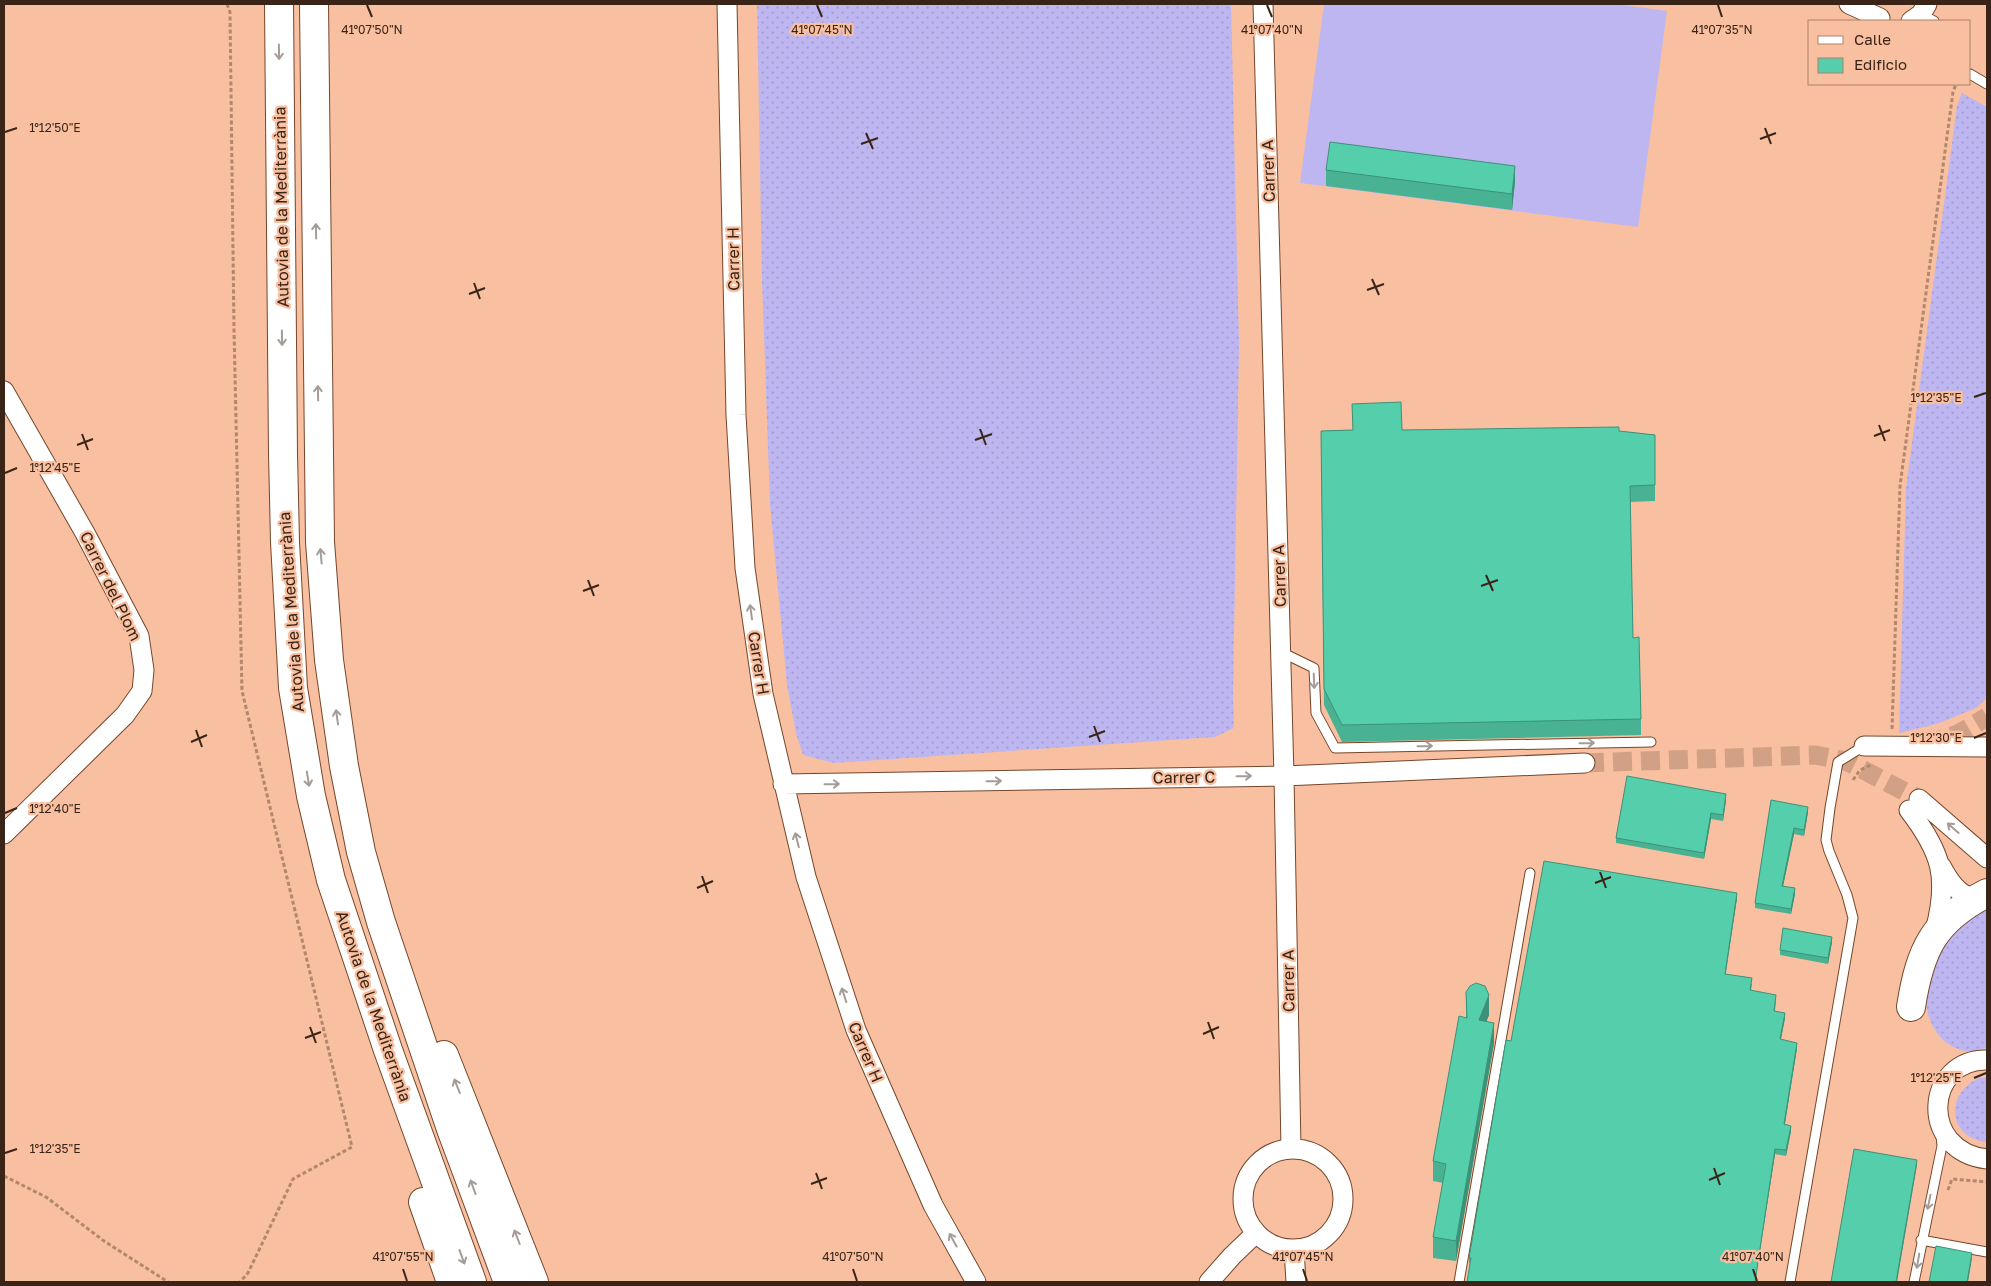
<svg xmlns="http://www.w3.org/2000/svg" width="1991" height="1286" viewBox="0 0 1991 1286" font-family="'Golos Text',sans-serif">
	<defs>
		<pattern id="grass-dots" width="8" height="8" patternUnits="userSpaceOnUse" patternTransform="scale(1.25)"><rect width="8" height="8" fill="#beb6f0"/><path d="M2 2h.1M6 6h.1" fill="none" stroke="#a49ccd" stroke-width="1.8" stroke-linecap="round"/></pattern>
	</defs>
	<rect width="100%" height="100%" fill="#f8c0a0"/>
	<path fill="url(#grass-dots)" d="M 757,4 L 1231,4 L 1239,345 L 1233,697 L 1234,728 L 1215,737 L 834,763 L 803,755 L 796,733 L 787,685 L 770,504 L 762,279 Z
		M 1962,93 L 1987,107 L 1987,698 L 1976,708 L 1937,724 L 1899,733 L 1906,488 L 1957,106 Z
		M 1987,907 L 1987,1048 C 1978,1050 1970,1053 1961,1050 C 1927,1040 1919,997 1931,968 C 1942,941 1962,922 1987,907 Z
		M 1979,1078 L 1987,1078 L 1987,1142 C 1948,1138 1944,1094 1979,1078 Z"/>
	<path fill="#beb6f0" d="M 1324,4 L 1615,4 L 1667,11 L 1638,227 L 1300,183 Z"/>
	<g fill="none" stroke-linecap="round" stroke-linejoin="round">
		<path stroke="#d2a185" stroke-width="19" stroke-dasharray="19 9" stroke-linecap="butt" d="M 1925,745 L 1958,734 L 1987,717
			M 1585,763 L 1815,755 L 1846,761 L 1919,799"/>
		<defs>
			<path id="service" d="M 1921,14 L 1934,21
				M 1970,74 L 1987,84
				M 1281,652 L 1314,668 L 1316,713 L 1335,748 L 1651,742
				M 1921,1240 L 1987,1252
				M 1459,1282 L 1530,873
				M 1790,1282 L 1853,918 L 1847,895 L 1829,851 L 1826,840 L 1830,808 L 1838,762 L 1864,746
				M 1914,1282 L 1942,1146 L 1941,1135"/>
			<path id="minor" d="M 727,4 L 736,415 L 745,568 L 763,694 L 806,877 L 856,1030 L 933,1205 L 976,1282
				M 1263,4 L 1284,776 L 1291,1149
				M 1849,4 L 1880,18
				M 1911,21 L 1921,14 L 1927,4
				M 4,391 L 85,533 L 139,636 L 144,670 L 142,691 L 125,715 L 4,834
				M 1864,746 L 1987,747
				M 783,784 L 1284,776 L 1585,763
				M 1919,799 L 1987,858
				M 1909,810 C 1942,853 1949,878 1935,931
				M 1941,866 C 1949,881 1958,895 1975,899
				M 1987,1060 C 1925,1059 1918,1151 1987,1159
				M1243 1199a50 50 0 1 1 100 0a50 50 0 1 1-100 0Z
				M 1294,1249 L 1296,1282
				M 1209,1282 L 1232,1256 L 1256,1233"/>
			<path id="trunk" d="M 1911,1007 C 1920,949 1934,920 1987,893"/>
			<path id="motorway" d="M 279,4 L 283,454 L 285,542 L 293,688 L 311,796 L 331,880 L 388,1050 L 472,1282
				M 314,4 L 320,542 L 329,660 L 344,766 L 361,852 L 381,922 L 451,1129 L 508,1282
				M 444,1055 L 534,1282
				M 423,1202 L 451,1282"/>
		</defs>
		<use href="#service" stroke="#754629" stroke-width="11"/>
		<use href="#minor" stroke="#754629" stroke-width="21"/>
		<use href="#trunk" stroke="#754629" stroke-width="30"/>
		<use href="#motorway" stroke="#754629" stroke-width="30"/>
		<path stroke="#b2876e" stroke-width="3" stroke-dasharray="4 2.5" stroke-linecap="butt" d="M 227,4 L 230,12 L 234,329 L 242,691 L 352,1147 L 293,1179 L 248,1273 L 240,1282
			M 1892,729 L 1900,486 L 1953,92 L 1956,84
			M 1853,780 L 1860,770 L 1871,765
			M 4,1176 L 46,1197 L 104,1241 L 168,1282
			M 1948,1190 L 1952,1179 L 1987,1182"/>
		<use href="#service" stroke="#fff" stroke-width="9"/>
		<use href="#minor" stroke="#fff" stroke-width="19"/>
		<use href="#trunk" stroke="#fff" stroke-width="28"/>
		<use href="#motorway" stroke="#fff" stroke-width="28"/>
	</g>
	<path fill="#49b293" d="M 1326,170 L 1515,182 L 1512,210 L 1326,186 Z
		M 1352,404 L 1402,430 L 1619,431 L 1655,435 L 1655,501 L 1630,502 L 1633,638 L 1641,719 L 1641,735 L 1342,742 L 1324,705 L 1321,431 L 1353,430 Z
		M 1726,800 L 1723,821 L 1711,819 L 1704,859 L 1616,843 L 1616,838 Z
		M 1771,800 L 1808,812 L 1804,836 L 1794,834 L 1783,886 L 1795,894 L 1791,914 L 1755,908 L 1755,903 Z
		M 1737,898 L 1725,974 L 1752,984 L 1751,991 L 1776,1001 L 1775,1011 L 1785,1018 L 1781,1039 L 1797,1048 L 1785,1124 L 1791,1131 L 1786,1156 L 1775,1154 L 1755,1282 L 1467,1282 L 1470,1263 L 1469,1263 L 1469,1258 L 1511,1041 Z
		M 1832,942 L 1828,964 L 1780,955 L 1780,950 Z
		M 1466,992 L 1489,1015 L 1486,1022 L 1494,1043 L 1456,1261 L 1433,1258 L 1433,1237 L 1443,1183 L 1433,1181 L 1433,1161 L 1466,1018 Z"/>
	<path fill="#3c9178" d="M 1515,166 L 1515,182 L 1512,210 L 1512,194 Z
		M 1726,794 L 1726,800 L 1723,821 L 1723,815 Z
		M 1808,807 L 1808,812 L 1804,836 L 1804,830 Z
		M 1711,813 L 1711,819 L 1704,859 L 1704,853 Z
		M 1794,828 L 1794,834 L 1782,891 L 1782,886 Z
		M 1795,888 L 1795,894 L 1791,914 L 1791,909 Z
		M 1737,893 L 1737,898 L 1725,979 L 1725,974 Z
		M 1832,937 L 1832,942 L 1828,964 L 1828,958 Z
		M 1489,995 L 1489,1015 L 1479,1040 L 1479,1020 Z
		M 1785,1013 L 1785,1018 L 1780,1044 L 1780,1039 Z
		M 1494,1023 L 1494,1043 L 1456,1261 L 1456,1241 Z
		M 1797,1043 L 1797,1048 L 1784,1129 L 1784,1124 Z
		M 1791,1126 L 1791,1131 L 1786,1156 L 1786,1150 Z
		M 1775,1149 L 1775,1154 L 1755,1282 Z
		M 1917,1160 L 1917,1165 L 1897,1282 L 1896,1282 Z
		M 1972,1253 L 1972,1258 L 1968,1282 L 1967,1282 Z"/>
	<path fill="#55cfab" stroke="#3c9178" d="M 1330,142 L 1515,166 L 1512,194 L 1326,170 Z
		M 1401,402 L 1402,430 L 1619,427 L 1619,431 L 1655,435 L 1655,485 L 1630,486 L 1633,638 L 1639,637 L 1641,719 L 1342,725 L 1324,689 L 1321,431 L 1353,430 L 1352,404 Z
		M 1627,776 L 1726,794 L 1723,815 L 1711,813 L 1704,853 L 1616,838 Z
		M 1771,800 L 1808,807 L 1804,830 L 1794,828 L 1782,886 L 1795,888 L 1791,909 L 1755,903 Z
		M 1544,861 L 1737,893 L 1725,974 L 1752,978 L 1750,990 L 1776,995 L 1774,1011 L 1785,1013 L 1780,1039 L 1797,1043 L 1784,1124 L 1791,1126 L 1786,1150 L 1775,1149 L 1755,1282 L 1467,1282 L 1471,1258 L 1469,1258 L 1506,1040 L 1511,1041 Z
		M 1783,928 L 1832,937 L 1828,958 L 1780,950 Z
		M 1476,983 L 1485,986 L 1489,995 L 1479,1020 L 1494,1023 L 1456,1241 L 1433,1237 L 1446,1164 L 1433,1161 L 1459,1016 L 1467,1018 L 1466,992 L 1470,986 Z
		M 1854,1149 L 1917,1160 L 1896,1282 L 1831,1282 Z
		M 1936,1246 L 1972,1253 L 1967,1282 L 1929,1282 Z"/>
	<defs><path id="oneway-shaft" d="M-6 0H5M1.5-3L5.5 0L1.5 3" fill="none" stroke-width="1.6" stroke-linecap="round" stroke-linejoin="round" transform="scale(1.25)"/></defs>
	<g stroke="#a69c97">
		<use href="#oneway-shaft" transform="translate(279 52) rotate(89)"/>
		<use href="#oneway-shaft" transform="translate(316 231) rotate(-91)"/>
		<use href="#oneway-shaft" transform="translate(282 338) rotate(89)"/>
		<use href="#oneway-shaft" transform="translate(318 393) rotate(-91)"/>
		<use href="#oneway-shaft" transform="translate(321 556) rotate(-95)"/>
		<use href="#oneway-shaft" transform="translate(751 612) rotate(-98)"/>
		<use href="#oneway-shaft" transform="translate(1314 681) rotate(88)"/>
		<use href="#oneway-shaft" transform="translate(337 717) rotate(-98)"/>
		<use href="#oneway-shaft" transform="translate(1587 743) rotate(-1)"/>
		<use href="#oneway-shaft" transform="translate(1425 746) rotate(-1)"/>
		<use href="#oneway-shaft" transform="translate(1244 776) rotate(-1)"/>
		<use href="#oneway-shaft" transform="translate(308 779) rotate(81)"/>
		<use href="#oneway-shaft" transform="translate(994 781) rotate(-1)"/>
		<use href="#oneway-shaft" transform="translate(832 784) rotate(-1)"/>
		<use href="#oneway-shaft" transform="translate(1953 828) rotate(-139)"/>
		<use href="#oneway-shaft" transform="translate(797 840) rotate(-104)"/>
		<use href="#oneway-shaft" transform="translate(844 995) rotate(-108)"/>
		<use href="#oneway-shaft" transform="translate(457 1086) rotate(-112)"/>
		<use href="#oneway-shaft" transform="translate(473 1187) rotate(-110)"/>
		<use href="#oneway-shaft" transform="translate(1929 1202) rotate(102)"/>
		<use href="#oneway-shaft" transform="translate(517 1237) rotate(-111)"/>
		<use href="#oneway-shaft" transform="translate(953 1240) rotate(-119)"/>
		<use href="#oneway-shaft" transform="translate(462 1257) rotate(70)"/>
		<use href="#oneway-shaft" transform="translate(1918 1261) rotate(100)"/>
	</g>
	<path fill="none" stroke="#392417" stroke-width="2" d="M 367,5 L 372,17M 817,5 L 822,17M 1267,5 L 1272,17M 1718,5 L 1722,17M 1765,128 L 1771,144M 5,132 L 17,128M 866,133 L 873,149M 1760,139 L 1776,133M 861,144 L 878,138M 1372,279 L 1379,295M 474,283 L 480,299M 1367,290 L 1384,284M 469,294 L 485,288M 1974,397 L 1986,393M 1879,425 L 1885,441M 980,429 L 986,445M 82,434 L 88,450M 1874,436 L 1890,430M 975,440 L 992,434M 77,445 L 93,439M 5,473 L 17,468M 1486,575 L 1493,591M 588,580 L 594,596M 1481,586 L 1498,580M 583,591 L 599,585M 1094,726 L 1100,742M 196,730 L 202,747M 1089,737 L 1105,731M 1974,738 L 1986,733M 191,742 L 207,735M 5,813 L 17,808M 1600,872 L 1606,888M 702,876 L 708,893M 1595,883 L 1611,877M 697,888 L 713,881M 1208,1022 L 1214,1039M 310,1027 L 316,1043M 1203,1034 L 1219,1027M 305,1038 L 321,1032M 1974,1078 L 1986,1073M 5,1153 L 17,1149M 1714,1168 L 1720,1185M 816,1173 L 822,1189M 1709,1180 L 1725,1173M 811,1184 L 827,1178M 403,1269 L 407,1281M 853,1269 L 857,1281M 1303,1269 L 1307,1281M 1753,1269 L 1757,1281"/>
	<g text-anchor="middle" stroke-width="4.5" stroke-linejoin="round" paint-order="stroke">
		<g font-size="16" fill="#392417" stroke="#f8c0a0">
			<text transform="translate(1268 171) rotate(-92)" y="6">Carrer A</text>
			<text transform="translate(281 207) rotate(-91)" y="6">Autovia de la Mediterrània</text>
			<text transform="translate(733 259) rotate(-91)" y="6">Carrer H</text>
			<text transform="translate(1279 576) rotate(-92)" y="6">Carrer A</text>
			<text transform="translate(111 586) rotate(64)" y="6">Carrer del Plom</text>
			<text transform="translate(291 612) rotate(-94)" y="6">Autovia de la Mediterrània</text>
			<text transform="translate(759 663) rotate(81)" y="6">Carrer H</text>
			<text transform="translate(1184 777) rotate(-1)" y="6">Carrer C</text>
			<text transform="translate(1288 981) rotate(-91)" y="6">Carrer A</text>
			<text transform="translate(374 1006) rotate(71)" y="6">Autovia de la Mediterrània</text>
			<text transform="translate(866 1052) rotate(67)" y="6">Carrer H</text>
		</g>
	</g>
	<g font-size="12" text-anchor="middle" fill="#392417" stroke="#f8c0a0" stroke-width="4.5" stroke-linejoin="round" paint-order="stroke">
		<text x="372" y="34">41°07'50"N</text>
		<text x="822" y="34">41°07'45"N</text>
		<text x="1272" y="34">41°07'40"N</text>
		<text x="1722" y="34">41°07'35"N</text>
		<text x="55" y="132">1°12'50"E</text>
		<text x="1936" y="402">1°12'35"E</text>
		<text x="55" y="472">1°12'45"E</text>
		<text x="1936" y="742">1°12'30"E</text>
		<text x="55" y="813">1°12'40"E</text>
		<text x="1936" y="1082">1°12'25"E</text>
		<text x="55" y="1153">1°12'35"E</text>
		<text x="403" y="1261">41°07'55"N</text>
		<text x="853" y="1261">41°07'50"N</text>
		<text x="1303" y="1261">41°07'45"N</text>
		<text x="1753" y="1261">41°07'40"N</text>
	</g>
	<rect width="1991" height="1286" fill="none" stroke="#392417" stroke-width="10"/>
	<rect x="1808" y="20" width="162" height="65" fill="#f8c0a0" stroke="#ac8269"/>
	<rect x="1818" y="36" width="25" height="8" fill="#ffffff" stroke="#ac8269"/>
	<text x="1854" y="45" font-size="15" fill="#392417">Calle</text>
	<rect x="1818" y="58" width="25" height="15" fill="#55cfab" stroke="#ac8269"/>
	<text x="1854" y="70" font-size="15" fill="#392417">Edificio</text>
</svg>
